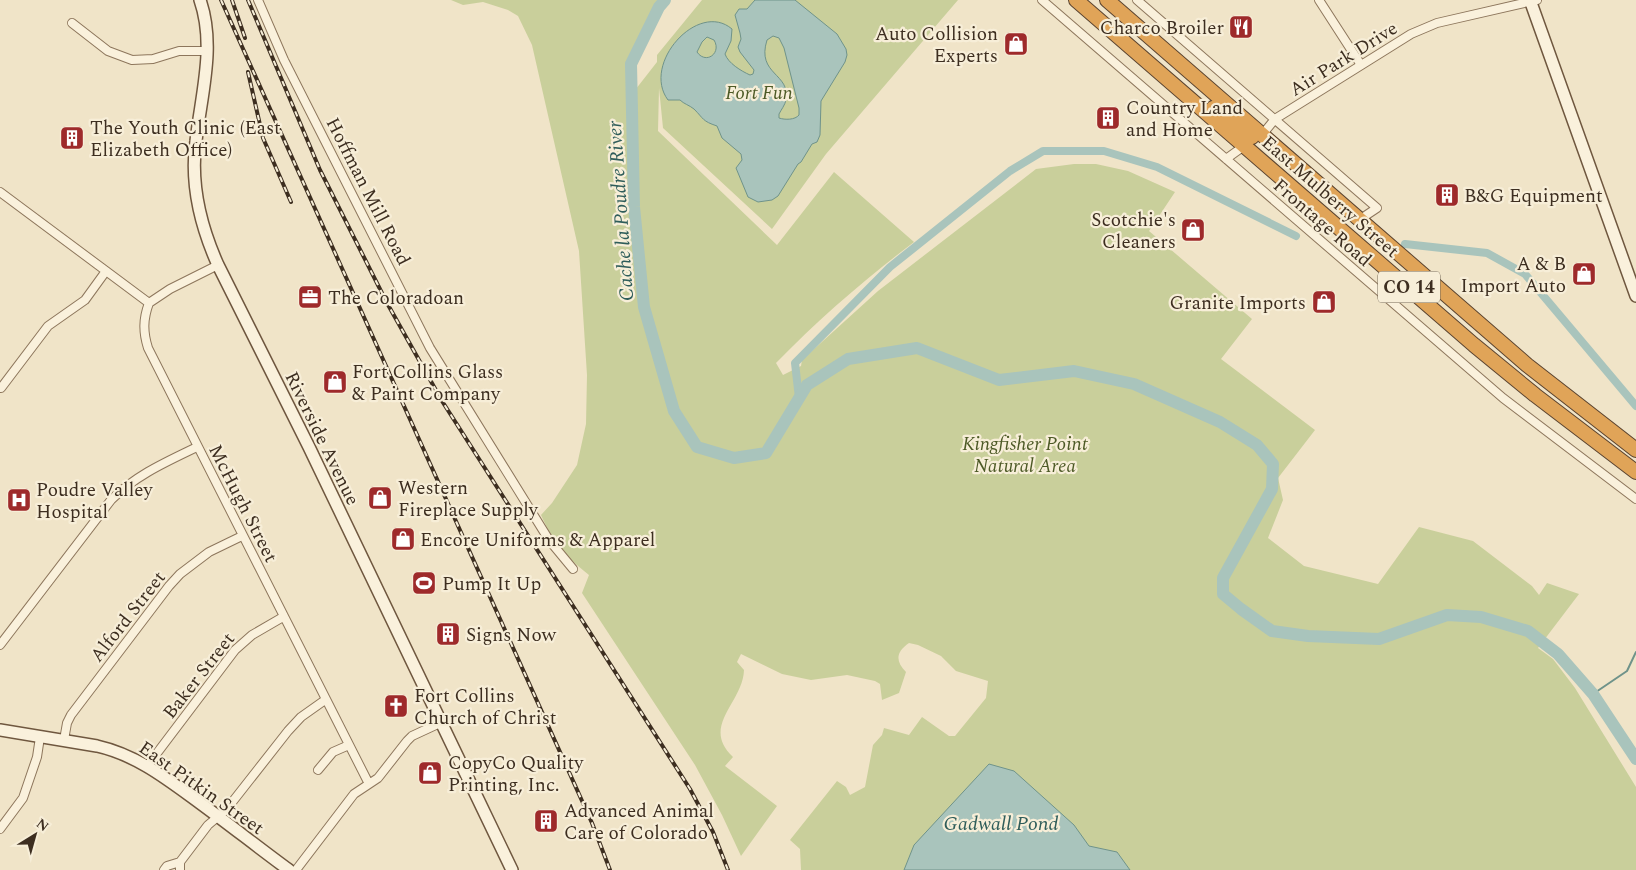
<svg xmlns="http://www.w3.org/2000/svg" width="1636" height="870" viewBox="0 0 1636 870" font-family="Spectral,serif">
	<rect width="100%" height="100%" fill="#f0e4c8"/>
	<path fill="#c9cf9b" d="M 451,0 L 665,0 L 659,7 L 631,64 L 632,94 L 657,62 L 657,55 L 702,0 L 958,0 L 826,154 L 772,229 L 663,128 L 659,88 L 658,131 L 777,245 L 834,172 L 914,242 C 865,279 819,319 776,363 L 783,375 L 801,366 L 802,360 L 878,291 L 1036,169 L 1074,164 L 1096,164 L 1128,171 L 1175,192 L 1149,231 L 1252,319 L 1221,359 L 1315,430 L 1278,478 L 1283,500 L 1268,538 L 1304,566 L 1378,584 L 1419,527 L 1473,541 L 1532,586 L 1539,595 L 1547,583 L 1579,594 L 1538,648 L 1553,659 L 1575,688 L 1636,787 L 1636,870 L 801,870 L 800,849 L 790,840 L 837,781 L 846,787 L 850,795 L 865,787 L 873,745 L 882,735 L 884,728 L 909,735 L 922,717 L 949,736 L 955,736 L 986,698 L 988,681 L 956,671 L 941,656 L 918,645 L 909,643 C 896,652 895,661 906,672 L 899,693 L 882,700 L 880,684 L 875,681 L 847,675 L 811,680 L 782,674 L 741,654 L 737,662 L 744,670 C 743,703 700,726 733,757 L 725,766 L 777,806 L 741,856 L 722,815 L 695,765 L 582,593 L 589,575 C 564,555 554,544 541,515 L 552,503 L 577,465 L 586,424 L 587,375 L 579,251 L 532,45 L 518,16 L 508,10 L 483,2 L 463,5 Z"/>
	<path fill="#a9c4bc" stroke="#6f938a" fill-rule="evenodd" d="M 755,0 L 795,0 L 837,34 L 846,49 L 847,55 L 845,62 L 821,101 L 820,135 L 817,142 L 812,144 L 801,162 L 798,164 L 778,196 L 772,200 L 758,202 L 748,197 L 736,168 L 742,160 L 741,154 L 722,138 L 717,126 C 702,121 704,119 694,109 C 689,105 684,104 680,100 L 668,100 C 641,64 698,0 732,29 L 731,41 L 725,54 C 728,63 741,71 750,75 L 753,74 L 754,70 L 740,52 L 738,47 L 741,39 L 740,33 L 735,15 L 739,9 L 747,9 ZM 773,36 L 779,38 L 784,48 L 799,108 L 799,115 C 795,120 785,120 779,118 L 779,114 C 781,110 785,105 786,100 C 791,73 756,75 767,40 ZM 707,37 L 714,40 C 722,53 706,65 697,52 L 702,42 Z
		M 989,764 L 1014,771 L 1074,825 L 1089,846 L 1117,852 L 1130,870 L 904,870 L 914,845 Z"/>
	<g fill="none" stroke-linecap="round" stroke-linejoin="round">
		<path stroke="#6f938a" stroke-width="2" d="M 1593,694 L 1627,671 L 1636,652"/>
		<path stroke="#a9c4bc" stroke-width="8" d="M 1405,244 L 1487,253 L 1525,274 L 1636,406
			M 799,398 L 795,363 L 890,267 L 1010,171 L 1043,151 L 1104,151 L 1157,167 L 1296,236"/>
		<path stroke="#a9c4bc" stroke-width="12" d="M 665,0 L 659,7 L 631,64 L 634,207 L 644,307 L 674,411 L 697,447 L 734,458 L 766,453 L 807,385 L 848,359 L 917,348 L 999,380 L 1074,371 L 1134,384 L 1220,422 L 1257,445 L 1273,464 L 1272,489 L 1223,578 L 1223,594 L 1241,609 L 1272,631 L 1308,636 L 1379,639 L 1447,615 L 1481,617 L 1528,631 L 1558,654 L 1593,694 L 1636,759"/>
		<defs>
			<path id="street" d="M 258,0 L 284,60 L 430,348 L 549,540 L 573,569
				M 1042,0 L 1503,398 L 1636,499
				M 1137,0 L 1377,208 L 1359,220
				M 1319,0 L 1361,65
				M 72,23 L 108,51 L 132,60 L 153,59 L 179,51 L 207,51
				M 1262,135 L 1275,119 L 1411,34 L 1437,23 L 1537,0
				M 1226,159 L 1244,146
				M 0,192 L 149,303
				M 218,265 L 170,289 L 149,303 C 143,319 143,332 148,348 L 369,784
				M 0,388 L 1,388 L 48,326 L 85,300 L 106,271
				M 0,645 L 111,500 C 136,475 166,462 197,447
				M 64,740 L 67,723 L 71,715 L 169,586 L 180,574 L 209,552 L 242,536
				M 148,765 L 235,650 L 252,635 L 283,617
				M 318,770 L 333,752 L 349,745
				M 0,829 L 23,798 L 37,757 L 40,737
				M 164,870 L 167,866 L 180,862
				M 180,870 L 180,862 L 208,825 L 226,810 L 288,731 L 301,717 L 325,700
				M 296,870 L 354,794 L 378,778 L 407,741 L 412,736 L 440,723"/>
			<path id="secondary" d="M 200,0 C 216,46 201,95 196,141 C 190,184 200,225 218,265 L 309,447 L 512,870
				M 1530,0 L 1636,296
				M 0,730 L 97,746 C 137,755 167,779 200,803 C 230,825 259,848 289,870"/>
			<path id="highway" d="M 1076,0 L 1474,345 L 1535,395 L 1636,472
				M 1107,0 L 1527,365 L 1636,450
				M 1213,108 L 1252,137"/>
		</defs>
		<use href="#street" stroke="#8d765c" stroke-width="10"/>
		<use href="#secondary" stroke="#6f573f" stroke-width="14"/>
		<use href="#highway" stroke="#5b4430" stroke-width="16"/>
		<use href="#street" stroke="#faf1dc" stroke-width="8"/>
		<use href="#secondary" stroke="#faf1dc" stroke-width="11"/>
		<use href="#highway" stroke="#e0a458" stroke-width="14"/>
		<defs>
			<path id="rail" d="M 221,0 L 592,823 L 610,870
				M 232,0 L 245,38
				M 248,0 L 320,170 L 387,303 L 442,401 L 690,789 L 713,832 L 728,870
				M 248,72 L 263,138 L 291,202"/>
		</defs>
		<use href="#rail" stroke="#3d2e20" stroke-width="4"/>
		<use href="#rail" stroke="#f7eed8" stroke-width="2" stroke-dasharray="5.5" stroke-linecap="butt"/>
	</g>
	<defs>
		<symbol id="restaurant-square" viewBox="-11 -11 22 22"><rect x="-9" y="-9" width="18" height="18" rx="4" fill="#9e2a2b" stroke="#f7eed8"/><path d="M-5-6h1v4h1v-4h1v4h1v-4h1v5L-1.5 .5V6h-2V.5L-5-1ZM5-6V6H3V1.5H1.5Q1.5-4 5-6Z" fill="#fff"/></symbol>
		<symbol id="shop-square" viewBox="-11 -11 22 22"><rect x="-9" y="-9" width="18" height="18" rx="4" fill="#9e2a2b" stroke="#f7eed8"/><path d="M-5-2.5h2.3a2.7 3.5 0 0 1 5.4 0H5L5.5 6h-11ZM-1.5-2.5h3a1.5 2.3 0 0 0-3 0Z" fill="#fff"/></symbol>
		<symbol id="building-square" viewBox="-11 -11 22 22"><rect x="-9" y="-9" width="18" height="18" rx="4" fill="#9e2a2b" stroke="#f7eed8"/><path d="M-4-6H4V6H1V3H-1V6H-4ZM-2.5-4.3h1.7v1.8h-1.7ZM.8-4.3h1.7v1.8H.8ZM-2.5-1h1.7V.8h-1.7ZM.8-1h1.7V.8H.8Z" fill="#fff"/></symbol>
		<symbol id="office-square" viewBox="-11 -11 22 22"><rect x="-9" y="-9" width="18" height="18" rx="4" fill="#9e2a2b" stroke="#f7eed8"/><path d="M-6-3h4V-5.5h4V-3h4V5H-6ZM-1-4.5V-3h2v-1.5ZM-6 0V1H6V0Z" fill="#fff"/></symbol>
		<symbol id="hospital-square" viewBox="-11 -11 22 22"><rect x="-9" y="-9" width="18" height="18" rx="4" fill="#9e2a2b" stroke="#f7eed8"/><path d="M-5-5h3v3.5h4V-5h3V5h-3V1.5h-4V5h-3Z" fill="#fff"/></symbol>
		<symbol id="stadium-square" viewBox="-11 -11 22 22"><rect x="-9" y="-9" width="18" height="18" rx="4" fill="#9e2a2b" stroke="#f7eed8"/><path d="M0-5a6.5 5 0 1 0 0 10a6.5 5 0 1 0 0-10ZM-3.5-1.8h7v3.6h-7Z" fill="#fff"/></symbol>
		<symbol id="church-square" viewBox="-11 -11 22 22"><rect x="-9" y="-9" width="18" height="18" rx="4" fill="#9e2a2b" stroke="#f7eed8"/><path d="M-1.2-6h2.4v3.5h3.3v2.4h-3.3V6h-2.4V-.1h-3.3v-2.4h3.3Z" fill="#fff"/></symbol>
	</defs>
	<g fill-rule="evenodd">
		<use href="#restaurant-square" x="1227" y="13" width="28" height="28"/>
		<use href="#shop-square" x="1002" y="30" width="28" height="28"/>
		<use href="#building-square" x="1094" y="104" width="28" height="28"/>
		<use href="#building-square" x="58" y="124" width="28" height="28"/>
		<use href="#building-square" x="1433" y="181" width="28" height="28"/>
		<use href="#shop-square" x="1179" y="216" width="28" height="28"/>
		<use href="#shop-square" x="1570" y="260" width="28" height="28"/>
		<use href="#office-square" x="296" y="283" width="28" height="28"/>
		<use href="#shop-square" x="1310" y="288" width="28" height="28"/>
		<use href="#shop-square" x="321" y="368" width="28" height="28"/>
		<use href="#shop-square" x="366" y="484" width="28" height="28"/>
		<use href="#hospital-square" x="5" y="486" width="28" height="28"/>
		<use href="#shop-square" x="389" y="525" width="28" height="28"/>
		<use href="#stadium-square" x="410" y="569" width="28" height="28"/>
		<use href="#building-square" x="434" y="620" width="28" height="28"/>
		<use href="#church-square" x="382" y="692" width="28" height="28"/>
		<use href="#shop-square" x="416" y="759" width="28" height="28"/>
		<use href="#building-square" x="532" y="807" width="28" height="28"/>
	</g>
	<g text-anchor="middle" stroke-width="4.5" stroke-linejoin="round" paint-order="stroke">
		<rect fill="#f7eed8" stroke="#756857" stroke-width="1" x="1378" y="271.5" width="62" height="31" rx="4"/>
		<g font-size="18" font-weight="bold" fill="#3d2e20">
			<text x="1409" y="293">CO 14</text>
		</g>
		<g font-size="19" fill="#3d2e20" stroke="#f7eed8" text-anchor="start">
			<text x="1224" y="34" text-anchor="end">Charco Broiler</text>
			<text x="998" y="40" text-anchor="end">Auto Collision<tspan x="998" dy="22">Experts</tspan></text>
			<text x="1126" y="114">Country Land<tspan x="1126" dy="22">and Home</tspan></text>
			<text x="90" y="134">The Youth Clinic (East<tspan x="90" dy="22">Elizabeth Office)</tspan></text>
			<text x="1464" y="202">B&amp;G Equipment</text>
			<text x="1176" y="226" text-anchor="end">Scotchie's<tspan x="1176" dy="22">Cleaners</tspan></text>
			<text x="1566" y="270" text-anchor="end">A &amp; B<tspan x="1566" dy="22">Import Auto</tspan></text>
			<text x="328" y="304">The Coloradoan</text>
			<text x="1306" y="309" text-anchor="end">Granite Imports</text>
			<text x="352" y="378">Fort Collins Glass<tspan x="352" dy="22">&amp; Paint Company</tspan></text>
			<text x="398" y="494">Western<tspan x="398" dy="22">Fireplace Supply</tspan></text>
			<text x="36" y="496">Poudre Valley<tspan x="36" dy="22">Hospital</tspan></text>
			<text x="420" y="546">Encore Uniforms &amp; Apparel</text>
			<text x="442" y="590">Pump It Up</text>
			<text x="466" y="641">Signs Now</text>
			<text x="414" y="702">Fort Collins<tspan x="414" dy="22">Church of Christ</tspan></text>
			<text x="448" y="769">CopyCo Quality<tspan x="448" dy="22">Printing, Inc.</tspan></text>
			<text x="564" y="817">Advanced Animal<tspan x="564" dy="22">Care of Colorado</tspan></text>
		</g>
		<g font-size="19" fill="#3d2e20" stroke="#f7eed8">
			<text transform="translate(1343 58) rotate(-32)" y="7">Air Park Drive</text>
			<text transform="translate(369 191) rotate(63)" y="7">Hoffman Mill Road</text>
			<text transform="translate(1331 196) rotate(41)" y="7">East Mulberry Street</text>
			<text transform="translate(1323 222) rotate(41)" y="7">Frontage Road</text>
			<text transform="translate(323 438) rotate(64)" y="7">Riverside Avenue</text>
			<text transform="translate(244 503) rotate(63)" y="7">McHugh Street</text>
			<text transform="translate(127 616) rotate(-52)" y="7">Alford Street</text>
			<text transform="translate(198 675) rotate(-52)" y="7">Baker Street</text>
			<text transform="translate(202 787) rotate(35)" y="7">East Pitkin Street</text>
		</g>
		<g font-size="19" font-style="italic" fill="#4d5a26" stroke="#f7eed8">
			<text x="759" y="99">Fort Fun</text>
			<text x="1025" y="450">Kingfisher Point<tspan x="1025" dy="22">Natural Area</tspan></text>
		</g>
		<g font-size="20" font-style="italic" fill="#2f5d5a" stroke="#f7eed8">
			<text transform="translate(620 211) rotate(-94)" y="7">Cache la Poudre River</text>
			<text x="1001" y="830">Gadwall Pond</text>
		</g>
	</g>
	<g transform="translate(35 835) rotate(37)" stroke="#f7eed8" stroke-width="4" paint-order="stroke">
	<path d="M0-4L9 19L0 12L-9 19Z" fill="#3d2e20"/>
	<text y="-8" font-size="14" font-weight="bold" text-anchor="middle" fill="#3d2e20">N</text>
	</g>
</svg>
